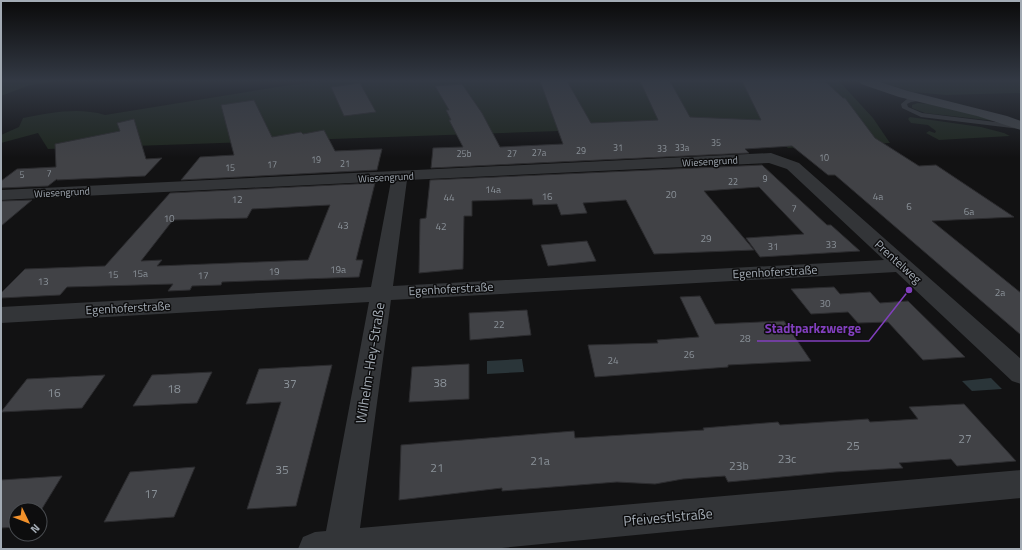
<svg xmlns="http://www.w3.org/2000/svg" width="1022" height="550" viewBox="0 0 1022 550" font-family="'Titillium Web',sans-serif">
	<rect width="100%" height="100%" fill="#121213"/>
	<path fill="#1e261e" d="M 1,81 L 56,81 L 27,86 L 1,96 Z
		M 325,81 L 839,81 L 873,118 L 890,143 L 788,148 L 760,124 L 48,149 L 38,133 L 1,143 L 1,135 L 19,127 L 23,118 C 50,113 78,107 105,115 L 283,86 Z
		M 878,81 L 1021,81 L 1021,93 L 946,95 L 912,92 Z
		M 918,103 L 942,105 L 995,121 L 925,113 L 912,108 L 912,105 Z
		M 910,117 L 981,127 L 1004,133 L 1010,136 L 939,140 L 926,133 L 929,131 L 935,133 L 936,131 L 928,125 L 911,123 L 908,119 Z"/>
	<path fill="#2a3539" d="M 522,359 L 524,372 L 487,374 L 487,361 Z
		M 991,378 L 1002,389 L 972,391 L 962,381 Z"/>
	<path fill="#414246" stroke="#2c2c2f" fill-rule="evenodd" d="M 540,81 L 567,81 L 591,123 L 658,120 L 640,81 L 670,81 L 690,117 L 761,120 L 742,81 L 826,82 L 843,98 L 845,98 L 875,138 L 919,166 L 936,165 L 1014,217 L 932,221 L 1021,293 L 1021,335 L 835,175 L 828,175 L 792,146 L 745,149 L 749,153 L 431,168 L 433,148 L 463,147 L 449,120 L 451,120 L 446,110 L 449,110 L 435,86 L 462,84 L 482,113 L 500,147 L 563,144 Z
		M 360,83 L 376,112 L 344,116 L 331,87 Z
		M 254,100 L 272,137 L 301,132 L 303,134 L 324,130 L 335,151 L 382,149 L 377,170 L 181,180 L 200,157 L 234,155 L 221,105 Z
		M 134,119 L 146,159 L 162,158 L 145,176 L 57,180 L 57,179 L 48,186 L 1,188 L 1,181 L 17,169 L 56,167 L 55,144 L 120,131 L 117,123 Z
		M 762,165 L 827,225 L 831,225 L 860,251 L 760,257 L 746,238 L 804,234 L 759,187 L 704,191 L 754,250 L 654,254 L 626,200 L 583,203 L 587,213 L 561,215 L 557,204 L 533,205 L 532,199 L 472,201 L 472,216 L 464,216 L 463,269 L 419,273 L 420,219 L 426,218 L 430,180 Z
		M 375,183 L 356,260 L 363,260 L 359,277 L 222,282 L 221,285 L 192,286 L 190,290 L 168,291 L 173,284 L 67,287 L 60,295 L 1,298 L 1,293 L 25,269 L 105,266 L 170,193 ZM 330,205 L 308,260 L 157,266 L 162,260 L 141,261 L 173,220 L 247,218 L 252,209 Z
		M 32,200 L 1,226 L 1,201 Z
		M 587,241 L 596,261 L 548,266 L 541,245 Z
		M 834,287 L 840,294 L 870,292 L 880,303 L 908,301 L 965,357 L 923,360 L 888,322 L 858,323 L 848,312 L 811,314 L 791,289 Z
		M 700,296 L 715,324 L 784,321 L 811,361 L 728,365 L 728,367 L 595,377 L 588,345 L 658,343 L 657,340 L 699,337 L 680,297 Z
		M 527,310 L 531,335 L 470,340 L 469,313 Z
		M 469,364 L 469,399 L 409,402 L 412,367 Z
		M 332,365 L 296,506 L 247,509 L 281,402 L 246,404 L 259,369 Z
		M 212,372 L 197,403 L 133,406 L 152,375 Z
		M 105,375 L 82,408 L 1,412 L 27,379 Z
		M 964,404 L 1016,461 L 957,466 L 951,459 L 899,463 L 903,468 L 835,472 L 728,482 L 725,476 L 683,479 L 655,484 L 617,482 L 502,491 L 502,488 L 399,500 L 401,445 L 574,431 L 575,438 L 704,430 L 703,428 L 778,422 L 780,425 L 868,419 L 870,422 L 918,419 L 909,407 Z
		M 195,467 L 174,517 L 104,522 L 130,472 Z
		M 62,476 L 40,512 L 40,510 L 16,510 L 16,527 L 1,528 L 1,480 Z"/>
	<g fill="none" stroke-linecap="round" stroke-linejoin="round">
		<path fill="#333538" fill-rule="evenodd" d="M 922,97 L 925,99 L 924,100 L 911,102 L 907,104 L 908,107 L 922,113 L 1021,125 L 1021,129 L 921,117 L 902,108 L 901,104 L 907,99 Z"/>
		<path fill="#333538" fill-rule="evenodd" d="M 771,153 L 799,163 L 1021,359 L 1021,384 L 1012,381 L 896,272 L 391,300 L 360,528 L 1021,470 L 1021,498 L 491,549 L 298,549 L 303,537 L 315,532 L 326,531 L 369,302 L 1,323 L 1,307 L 371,287 L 391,181 L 1,200 L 1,190 ZM 769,163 L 787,169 L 884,260 L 393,286 L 407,180 Z"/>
		<path fill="#414448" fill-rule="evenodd" d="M 859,81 L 877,81 L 908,91 L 1007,116 L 1021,121 L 1021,130 L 977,116 L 899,97 L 861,84 Z"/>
	</g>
	<linearGradient id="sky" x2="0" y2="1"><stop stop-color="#0a0a0a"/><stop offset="0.51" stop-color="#333944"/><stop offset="1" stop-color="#333944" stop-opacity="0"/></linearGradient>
	<rect width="1022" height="158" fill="url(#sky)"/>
	<g text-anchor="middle" stroke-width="3" stroke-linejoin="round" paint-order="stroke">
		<g font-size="9" fill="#8a9198">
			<text x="716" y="146">35</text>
			<text x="618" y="151">31</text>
			<text x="682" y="151">33a</text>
			<text x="662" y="152">33</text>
			<text x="581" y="154">29</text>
			<text x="539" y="156">27a</text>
			<text x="464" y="157">25b</text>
			<text x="512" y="157">27</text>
			<text x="824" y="161">10</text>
			<text x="316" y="163">19</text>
			<text x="345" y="167">21</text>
			<text x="272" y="168">17</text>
			<text x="230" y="171">15</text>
			<text x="49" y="177">7</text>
			<text x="22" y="178">5</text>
			<text x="765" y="182">9</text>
			<text x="733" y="185">22</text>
		</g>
		<g font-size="10" fill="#a3abb4" stroke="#0d0d0e">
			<text transform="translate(710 161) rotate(-3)" y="4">Wiesengrund</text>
			<text transform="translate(386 177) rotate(-3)" y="4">Wiesengrund</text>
			<text transform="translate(62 192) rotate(-3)" y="4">Wiesengrund</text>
		</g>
		<g font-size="10" fill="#8a9198">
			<text x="493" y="193">14a</text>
			<text x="671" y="198">20</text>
			<text x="547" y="200">16</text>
			<text x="878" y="200">4a</text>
			<text x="449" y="201">44</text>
			<text x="237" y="203">12</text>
			<text x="909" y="210">6</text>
			<text x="794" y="212">7</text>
			<text x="969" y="215">6a</text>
			<text x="169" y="222">10</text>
			<text x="343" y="229">43</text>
			<text x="441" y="230">42</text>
			<text x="706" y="242">29</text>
			<text x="831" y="248">33</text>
			<text x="773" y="250">31</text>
			<text x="338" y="273">19a</text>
			<text x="274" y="275">19</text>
			<text x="140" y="277">15a</text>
			<text x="113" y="278">15</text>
			<text x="203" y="279">17</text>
			<text x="43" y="285">13</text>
			<text x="1000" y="296">2a</text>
			<text x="825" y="307">30</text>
			<text x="499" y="328">22</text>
			<text x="745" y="342">28</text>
			<text x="689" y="358">26</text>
			<text x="613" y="364">24</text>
		</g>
		<g font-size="12" fill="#a3abb4" stroke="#0d0d0e">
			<text transform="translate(898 262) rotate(42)" y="4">Prentelweg</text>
			<text transform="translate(775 272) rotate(-3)" y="4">Egenhoferstraße</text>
			<text transform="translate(451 289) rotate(-3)" y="4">Egenhoferstraße</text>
			<text transform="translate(128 308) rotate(-3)" y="4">Egenhoferstraße</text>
		</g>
		<g font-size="12" fill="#8a9198">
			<text x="440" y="387">38</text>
			<text x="290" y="388">37</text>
			<text x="174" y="393">18</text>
			<text x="54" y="397">16</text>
			<text x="965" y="443">27</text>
			<text x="853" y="450">25</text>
			<text x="787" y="463">23c</text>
			<text x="540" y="465">21a</text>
			<text x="739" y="470">23b</text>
			<text x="437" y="472">21</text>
			<text x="282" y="474">35</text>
			<text x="151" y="498">17</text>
		</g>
		<g font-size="14" fill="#a3abb4" stroke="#0d0d0e">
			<text transform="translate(370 363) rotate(-81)" y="5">Wilhelm-Hey-Straße</text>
			<text transform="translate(668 517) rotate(-5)" y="5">Pfeivestlstraße</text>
		</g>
	</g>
	<path fill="none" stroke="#813fbd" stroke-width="1.5" d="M909 290L869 341H757"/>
	<circle fill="#813fbd" stroke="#0d0d0e" stroke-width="1.5" cx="909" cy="290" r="4"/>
	<g font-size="13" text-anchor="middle" font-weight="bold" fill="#813fbd" stroke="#0d0d0e" stroke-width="3" stroke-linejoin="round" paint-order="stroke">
		<text x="813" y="333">Stadtparkzwerge</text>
	</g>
	<rect width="1022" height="550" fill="none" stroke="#a3abb4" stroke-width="4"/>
	<g transform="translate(28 522) rotate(133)"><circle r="19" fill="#0d0d0e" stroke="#494c50"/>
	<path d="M0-3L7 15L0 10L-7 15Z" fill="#f2912b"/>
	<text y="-6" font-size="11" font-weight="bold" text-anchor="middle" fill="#a3abb4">N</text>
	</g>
</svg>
